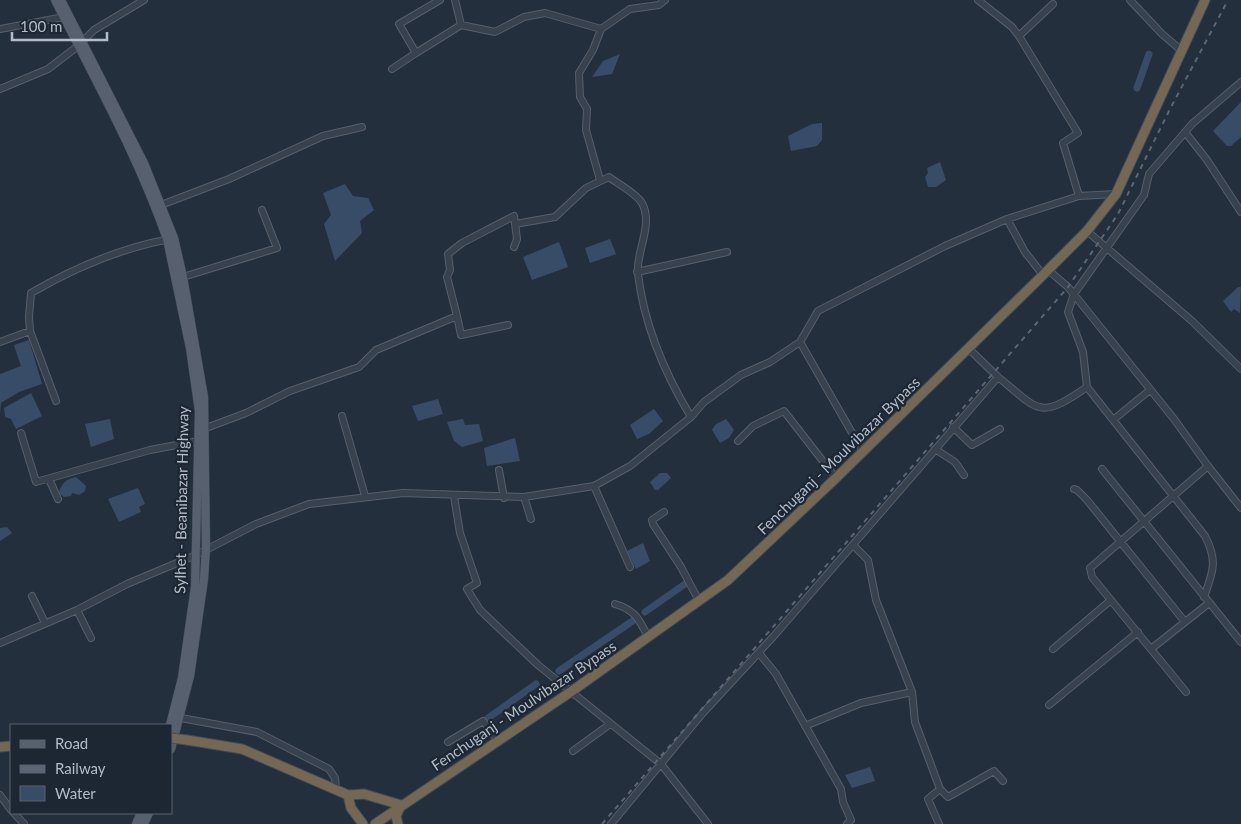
<svg xmlns="http://www.w3.org/2000/svg" width="1241" height="824" font-family="Lato,sans-serif">
  <style>
    .water { fill: #394c67 }
    .lines { fill: none; stroke-linecap: round; stroke-linejoin: round }
    .canal { stroke: #394c67; stroke-width: 7 }
    .minor-casing { stroke: #565f6c; stroke-width: 8 }
    .major-casing { stroke: #414a57; stroke-width: 9 }
    .highway-casing { stroke: #434c59; stroke-width: 11 }
    .minor { stroke: #38414e; stroke-width: 6 }
    .major { stroke: #56606e; stroke-width: 8 }
    .highway { stroke: #746855; stroke-width: 9 }
    .rail { stroke: #5a6575; stroke-width: 2; stroke-dasharray: 5 5; stroke-linecap: butt }
    .highway-bridge-casing { stroke: #434c59; stroke-width: 11; stroke-linecap: butt }
    .highway-bridge { stroke: #746855; stroke-width: 9 }
    .labels { text-anchor: middle; stroke-width: 4.5; stroke-linejoin: round; paint-order: stroke }
    .street-label { font-size: 15px; fill: #b4bcc9; stroke: #1d2633 }
  </style>
  <rect width="100%" height="100%" fill="#242f3e"/>
  <path class="water" d="M620,54l-8,20 -20,3 11,-16z
    M1241,102v35l-10,9h-4l-14,-15z
    M822,123v17l-5,6 -26,5 -3,-15 24,-12z
    M940,162l6,18 -10,7h-8l-3,-10 3,-4 -1,-5z
    M345,184l8,12 15,2 6,12 -14,11 2,12 -27,28 -11,-37 7,-9 -8,-22z
    M610,239l6,15 -26,9 -5,-15z
    M559,242l9,25 -36,13 -9,-23z
    M1238,287h3l-1,26 -6,-4 -3,3 -8,-11z
    M29,340l13,44 -23,8 -18,11 -1,11v-40l21,-8 -7,-21z
    M31,393l11,23 -26,13 -5,-10 -6,-2 -1,-9z
    M438,399l5,15 -25,7 -6,-15z
    M654,409l9,12 -14,13 -12,5 -7,-14z
    M110,419l4,20 -23,8 -6,-23z
    M463,419l2,6 14,-1 4,17 -21,6 -8,-6 -7,-19z
    M726,419l8,11 -5,8 -9,5 -8,-13 4,-6z
    M515,438l5,23 -33,5 -3,-18z
    M660,473h7l4,5 -13,12h-3l-5,-8z
    M76,477l10,9 -1,5 -6,4 -7,-2 -1,3 -7,1 -5,-4c2,-9 7,-14 17,-16z
    M138,488l7,16 -6,3 2,5 -22,10 -11,-23z
    M7,527l5,6 -12,8v-13z
    M643,543l7,18 -14,8 -9,-18z
    M870,767l5,14 -23,7 -7,-13z"/>
  <g class="lines">
    <path class="canal" d="M1137,88l12,-34
      M645,612l40,-28
      M559,671l75,-51
      M488,718l48,-34"/>
    <defs>
      <path id="minor" d="M455,0l6,25
        M978,0l34,27 7,9 59,97 -15,10 16,53
        M1130,0l32,34 20,17
        M0,29l64,-12
        M1019,36l34,-32
        M416,53l45,-28 34,7 29,-15 21,-4 56,16
        M392,69l24,-16 -17,-29 41,-24
        M0,89l48,-20 30,-23 16,-16 50,-30
        M1185,132l22,28 34,52
        M600,180l-14,-50 1,-21 -7,-12 -1,-24 14,-23 8,-21 29,-20 29,-4 6,-5
        M161,205l68,-26 94,-43 39,-9
        M1007,219l18,33 18,23
        M515,224l40,-7 31,-29 23,-11c9,7 27,16 33,26 12,22 -7,51 -4,71 6,50 27,100 53,143
        M1087,231l105,90 49,48
        M1048,270l20,17 106,132 34,47 -118,102 2,9 94,115
        M637,272l90,-20
        M183,277l94,-29 -15,-38
        M457,316l-10,-39 3,-7 -2,-16 14,-11 52,-27 3,23 -3,8
        M0,342l30,-11
        M800,342l63,110
        M998,377c41,33 40,44 89,10
        M56,401l-26,-70 -1,-14 2,-24c43,-25 90,-45 139,-54
        M342,416l23,80
        M1113,420l37,-30
        M953,427l19,18 28,-16
        M206,428l40,-15 44,-22 69,-24 17,-17 81,-34 4,19 47,-10
        M21,433l15,49 114,-32 48,-9
        M738,441l15,-15 31,-15 52,67
        M935,449l20,13 9,13
        M1208,466l33,42
        M1102,469l139,173
        M499,470l5,28
        M49,479l9,20
        M594,486l36,81
        M1074,489l3,1 10,10 98,122
        M454,496l6,37 17,50 -10,6 13,21 58,55 123,99 47,60
        M524,497l7,22
        M664,512l-12,8 1,4 28,43 18,34
        M853,545l15,15 8,40 36,92 3,30 25,67 -12,10 11,25
        M32,596l13,27
        M1204,597c9,-25 14,-36 1,-61l-118,-149 -4,-35 -15,-40 6,-18 70,-99 5,-21 43,-50 49,-42
        M615,604c20,6 24,15 33,33
        M77,610l14,28
        M0,643l77,-33 50,-26 69,-29 60,-31 53,-20 94,-11 121,4 70,-11 36,-20 61,-49 13,-15 37,-27 29,-13 30,-20 18,-31 127,-65 62,-27 72,-23 37,-2
        M1053,649l58,-49
        M1151,649l58,-46
        M759,653l17,21 65,115 2,13 8,18 -4,4
        M1049,705l89,-73
        M181,718l76,14 72,37 6,9 1,11
        M805,726l56,-23 51,-11
        M448,742l35,-21 16,21
        M573,751l37,-27
        M940,789l8,8 46,-26 9,10
        M0,795l11,15
        M14,813l10,11
        M611,824l91,-110 71,-77 225,-260 -29,-28"/>
      <path id="major" d="M55,0c40,79 83,156 112,239l23,109 9,63 -4,176 -13,91 -12,47
        M61,0l83,163 30,75 9,39 21,120 2,151 -2,31 -14,97 -19,73
        M136,824l5,-11
        M144,824l5,-11"/>
      <path id="highway" d="M187,740l55,9 106,46 16,-1 37,11 -5,11 2,8
        M0,747l11,-1
        M348,795l3,13 12,16
        M375,824l197,-133 156,-111 108,-102 207,-203 44,-44 29,-37 89,-194"/>
    </defs>
    <use href="#minor" class="minor-casing"/>
    <use href="#major" class="major-casing"/>
    <use href="#highway" class="highway-casing"/>
    <use href="#minor" class="minor"/>
    <use href="#major" class="major"/>
    <use href="#highway" class="highway"/>
    <path class="rail" d="M602,824l466,-537 50,-73 52,-105 58,-109"/>
    <defs>
      <path id="highway-bridge" d="M171,738l16,2"/>
    </defs>
    <use href="#highway-bridge" class="highway-bridge-casing"/>
    <use href="#highway-bridge" class="highway-bridge"/>
  </g>
  <g class="labels">
    <g class="street-label">
      <text transform="translate(839 456) rotate(-44)" y="5">Fenchuganj - Moulvibazar Bypass</text>
      <text transform="translate(182 500) rotate(-89)" y="5">Sylhet - Beanibazar Highway</text>
      <text transform="translate(524 706) rotate(-34)" y="5">Fenchuganj - Moulvibazar Bypass</text>
    </g>
  </g>
  <rect x="10" y="724" width="162" height="90" fill="#1d2633" stroke="#59626f"/>
  <rect x="20" y="740" width="25" height="8" fill="#56606e" stroke="#59626f"/>
  <text x="55" y="749" font-size="15" fill="#b4bcc9">Road</text>
  <rect x="20" y="765" width="25" height="8" fill="#5a6575" stroke="#59626f"/>
  <text x="55" y="774" font-size="15" fill="#b4bcc9">Railway</text>
  <rect x="20" y="786" width="25" height="15" fill="#394c67" stroke="#59626f"/>
  <text x="55" y="799" font-size="15" fill="#b4bcc9">Water</text>
  <path d="M12 32v8h95v-8" fill="none" stroke="#b4bcc9" stroke-width="2.5"/>
  <text x="20" y="32" font-size="15" fill="#b4bcc9" stroke="#1d2633" stroke-width="4" paint-order="stroke">100 m</text>
</svg>
